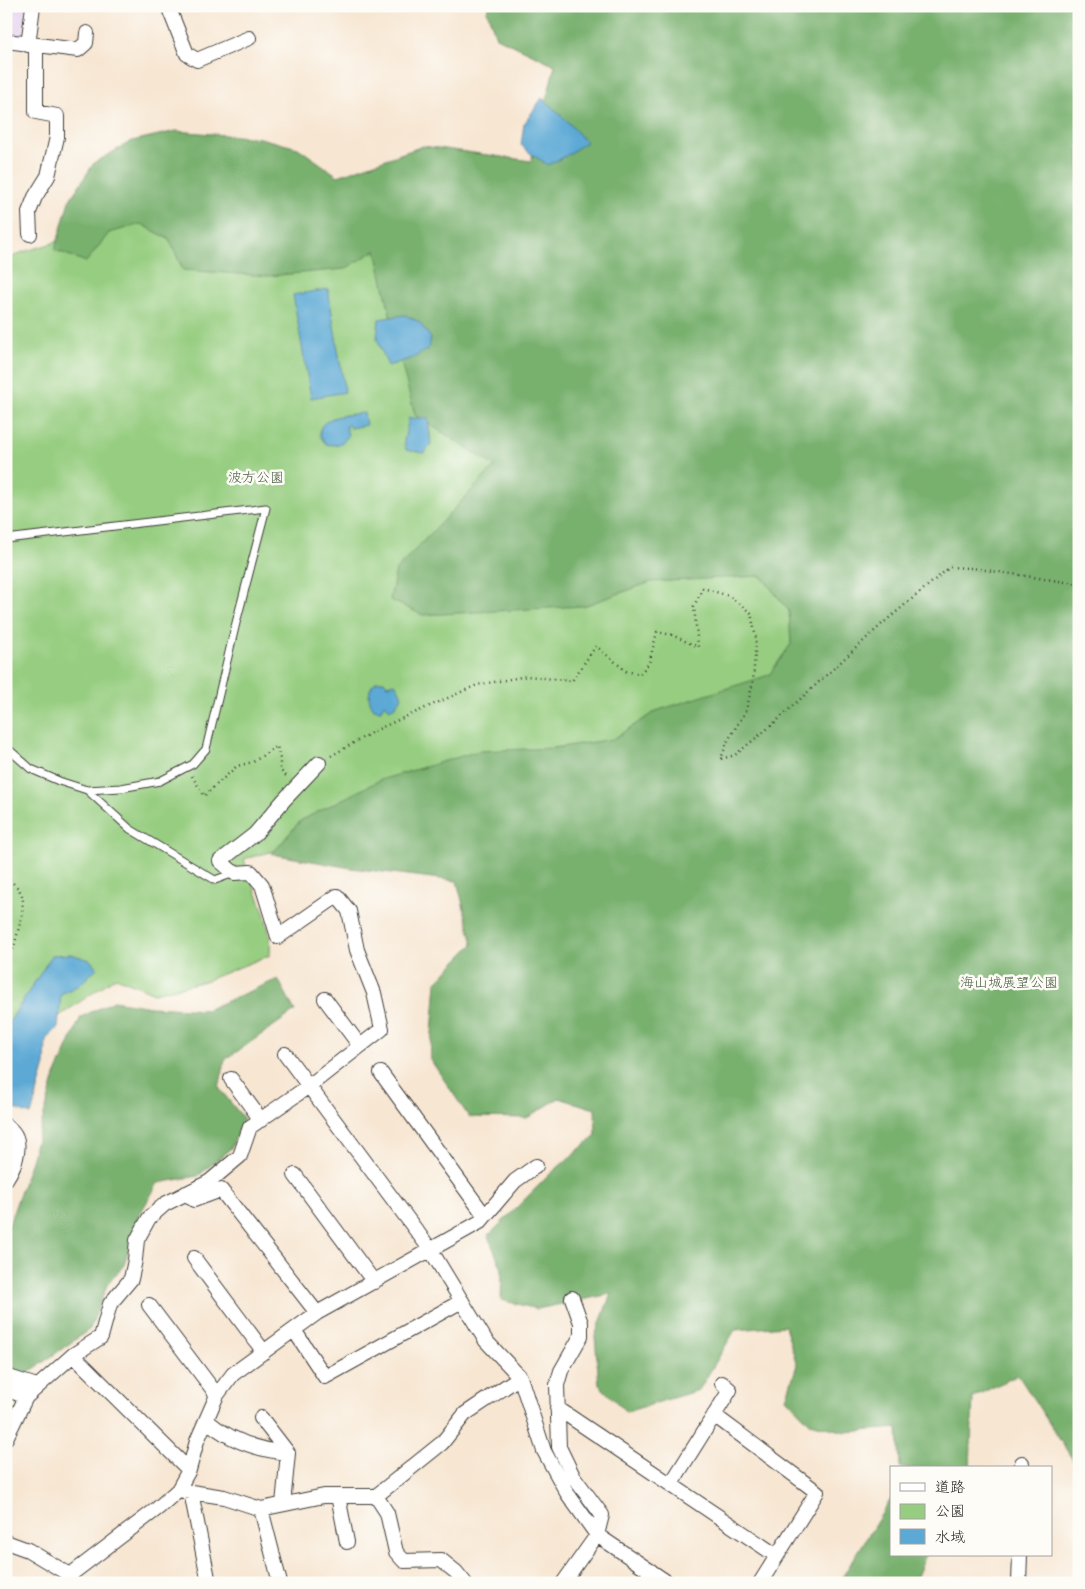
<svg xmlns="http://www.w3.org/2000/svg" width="1085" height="1589" font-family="Delius,'Klee One',sans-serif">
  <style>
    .built { fill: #e6d2f0 }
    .green { fill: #96cd80; stroke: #59744e }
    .forest { fill: #78b06e; stroke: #4a6645 }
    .water { fill: #5ca9d5; stroke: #3c6278 }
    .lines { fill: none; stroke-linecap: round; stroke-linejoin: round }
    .service-casing { stroke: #3d3a37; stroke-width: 9 }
    .minor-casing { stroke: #3d3a37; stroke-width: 16 }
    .path { stroke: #3d3a37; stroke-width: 2.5; stroke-dasharray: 1 4; stroke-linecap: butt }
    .service { stroke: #fff; stroke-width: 7 }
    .minor { stroke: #fff; stroke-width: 14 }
    .labels { text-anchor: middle; stroke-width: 5; stroke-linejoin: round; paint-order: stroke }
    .park-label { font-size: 14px; fill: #475a3f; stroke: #fdfcf7 }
  </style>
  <rect width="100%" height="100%" fill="#fdfcf7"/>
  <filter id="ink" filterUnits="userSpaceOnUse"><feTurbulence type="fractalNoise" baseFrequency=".02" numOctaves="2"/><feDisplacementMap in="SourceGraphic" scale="10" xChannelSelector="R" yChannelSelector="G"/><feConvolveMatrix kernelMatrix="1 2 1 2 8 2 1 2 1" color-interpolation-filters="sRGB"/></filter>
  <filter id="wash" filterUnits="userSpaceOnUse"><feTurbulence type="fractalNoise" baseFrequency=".0096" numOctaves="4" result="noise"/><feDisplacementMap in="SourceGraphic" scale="20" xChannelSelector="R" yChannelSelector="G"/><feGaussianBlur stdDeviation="1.12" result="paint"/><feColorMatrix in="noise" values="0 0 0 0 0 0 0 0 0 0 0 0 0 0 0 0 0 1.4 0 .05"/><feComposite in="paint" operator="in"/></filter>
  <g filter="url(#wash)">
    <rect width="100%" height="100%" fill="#f7e6d2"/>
    <path class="built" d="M6,6h20l-3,31 -17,-3z"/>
    <path class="green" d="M183,204l211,21 391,326 143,125 -684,183c9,31 29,62 26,96l-65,26 -51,12 -38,-16 -61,42 -49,71v-830l17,-8z"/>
    <path class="forest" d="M489,6h590v1502l-6,-48 -55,-85 -45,22 -3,71h-70l-2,-40 -52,4 -36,-9 -24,-25 11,-33 -12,-39 -50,4 -36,60 -73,22 -27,-27 -4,-49 16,-42 -74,15 -36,-9 1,-31 -14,-33 61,-61 47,-40 -1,-26 -36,-11 -32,20 -58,-1 -39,-58 6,-77 37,-38 -16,-63 -106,-13 -79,-14 28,-33 80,-41 99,-29 75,-3 59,-9 43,-28 113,-36 22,-31 -2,-33 -28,-35 -110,6 -67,24 -161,9 -33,-15 6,-30 99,-104 -80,-51 -17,-64 -22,-101 -31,19 -77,7 -85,-6 -14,-31 -28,-15 -32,9 -23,29 -31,-12 14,-49 25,-38 38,-22 44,-10 84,7 38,10 40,28 85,-30 108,15 24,-96 -59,-28 -9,-26z
      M278,979l17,32 -70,49 -6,28 25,31 -13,29 -33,28 -40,7 -20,34 -14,48 -17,20 -17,44 -69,49 -15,-11v-134l25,-72 24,-85 26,-59 33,-16 37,6 55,3z
      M891,1499v56h35l-12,28h-59l-12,-7z"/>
    <path class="water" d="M542,98l24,22 20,22 -20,14 -18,9 -18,-12 -9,-8 3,-21z
      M328,289l17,103 -34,6 -18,-103z
      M405,315l14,7 12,16 -2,10 -16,10 -25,8 -11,-27 2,-20z
      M364,413l2,12 -16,3 -2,-4 -2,2 2,10c-6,9 -13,10 -22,8l-6,-8v-7c7,-15 30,-14 44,-16z
      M409,418h19l3,26 -7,9 -18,-3 -2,-9z
      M377,681h7l3,4 8,-2 5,8 2,6 -7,9 -5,3 -6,-5 -3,6 -7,-1c-7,-9 -7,-21 3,-28z
      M71,954l19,6 7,8 -18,17 -18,9 -3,34 -12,11 -1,26 -14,50 -25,-9v-79l46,-72z"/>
  </g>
  <g filter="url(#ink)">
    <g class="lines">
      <defs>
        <path id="service" d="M6,539l260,-31 -30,115 -30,126 -13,15 -33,17 -39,7 -34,2 -28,-9 -28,-12 -25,-22
          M87,790l43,39 85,51 19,-7"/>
        <path id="minor" d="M168,6l19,48 10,6 52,-22
          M6,41l72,9 8,-7 1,-10
          M28,45l5,-39
          M30,234l-1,-22 6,-15 13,-21 9,-39v-21l-21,-4v-66
          M325,999l35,47
          M285,1054l145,195 56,92 34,36 24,74 23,42 30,42 71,48
          M381,1073l104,143
          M231,1079l30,41
          M6,1126c20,12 10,38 0,53
          M295,1175l79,107
          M186,1193l8,7 27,-10 96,123
          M194,1258l70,94
          M149,1305l68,90
          M294,1330l31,47 137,-76
          M73,1355l116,115
          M6,1376l31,10
          M6,1389l20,8
          M557,1408l220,148
          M714,1415l103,77 -57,91
          M261,1418l27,35 -5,51
          M206,1420c24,21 51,30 82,33
          M6,1438l20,-41 47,-42 28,-18 9,-33 21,-25 4,-19 2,-20 12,-22 16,-14 44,-22 31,-26 10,-29 59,-41 73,-57 -8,-36 -17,-43 -8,-39 -12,-15 -59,41 -16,-52 -11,-13 -17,1 -14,-12 35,-27 29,-34 35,-37
          M1022,1468v-5
          M671,1484l59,-94 -8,-7
          M178,1490l46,7 37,12 63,-13h52l66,-53 23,-29 55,-37
          M191,1492l18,91
          M338,1496l9,46
          M376,1496l11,17 9,39 8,9 37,-1 15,12 9,11
          M261,1509l19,74
          M6,1542l22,8 42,25 2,7
          M70,1575l88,-67 20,-18 11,-20 8,-29 20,-46 16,-21 84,-61 163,-91 35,-41 21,-15
          M563,1583l34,-48 5,-20 -29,-39 -14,-29 -2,-62 4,-14 20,-35v-13l-9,-25
          M643,1583l8,-12
          M1019,1583l1,-28"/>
      </defs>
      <use href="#service" class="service-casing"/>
      <use href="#minor" class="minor-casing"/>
      <path class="path" d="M331,756l45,-26 101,-45 50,-9 45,5 24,-35 30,25 14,3 9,-11 8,-31 15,3 26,12 -4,-41 9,-18 26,8 22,17 5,25 -3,44 -7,29 -19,31 -6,17 14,-4 37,-30 110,-101 68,-57 22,1 107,16
        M192,776l12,20 33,-30 16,-4 24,-16 3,13v11l7,7
        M6,876l13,13 4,9 -1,17 -8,32 -8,10"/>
      <use href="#service" class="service"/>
      <use href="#minor" class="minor"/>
    </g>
  </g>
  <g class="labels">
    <g class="park-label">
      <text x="256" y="482">波方公園</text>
      <text x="1009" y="987">海山城展望公園</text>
    </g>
  </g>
  <rect width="1085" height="1589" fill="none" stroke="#fdfcf7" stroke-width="25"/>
  <rect x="890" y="1466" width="162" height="90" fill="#fdfcf7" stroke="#a3a29f"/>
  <rect x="900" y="1483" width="25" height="8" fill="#ffffff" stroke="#a3a29f"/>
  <text x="935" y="1492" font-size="15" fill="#1c1c1c">道路</text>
  <rect x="900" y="1504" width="25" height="15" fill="#96cd80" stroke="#a3a29f"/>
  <text x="935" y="1516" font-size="15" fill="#1c1c1c">公園</text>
  <rect x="900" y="1529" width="25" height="15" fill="#5ca9d5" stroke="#a3a29f"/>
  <text x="935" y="1542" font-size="15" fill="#1c1c1c">水域</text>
</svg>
